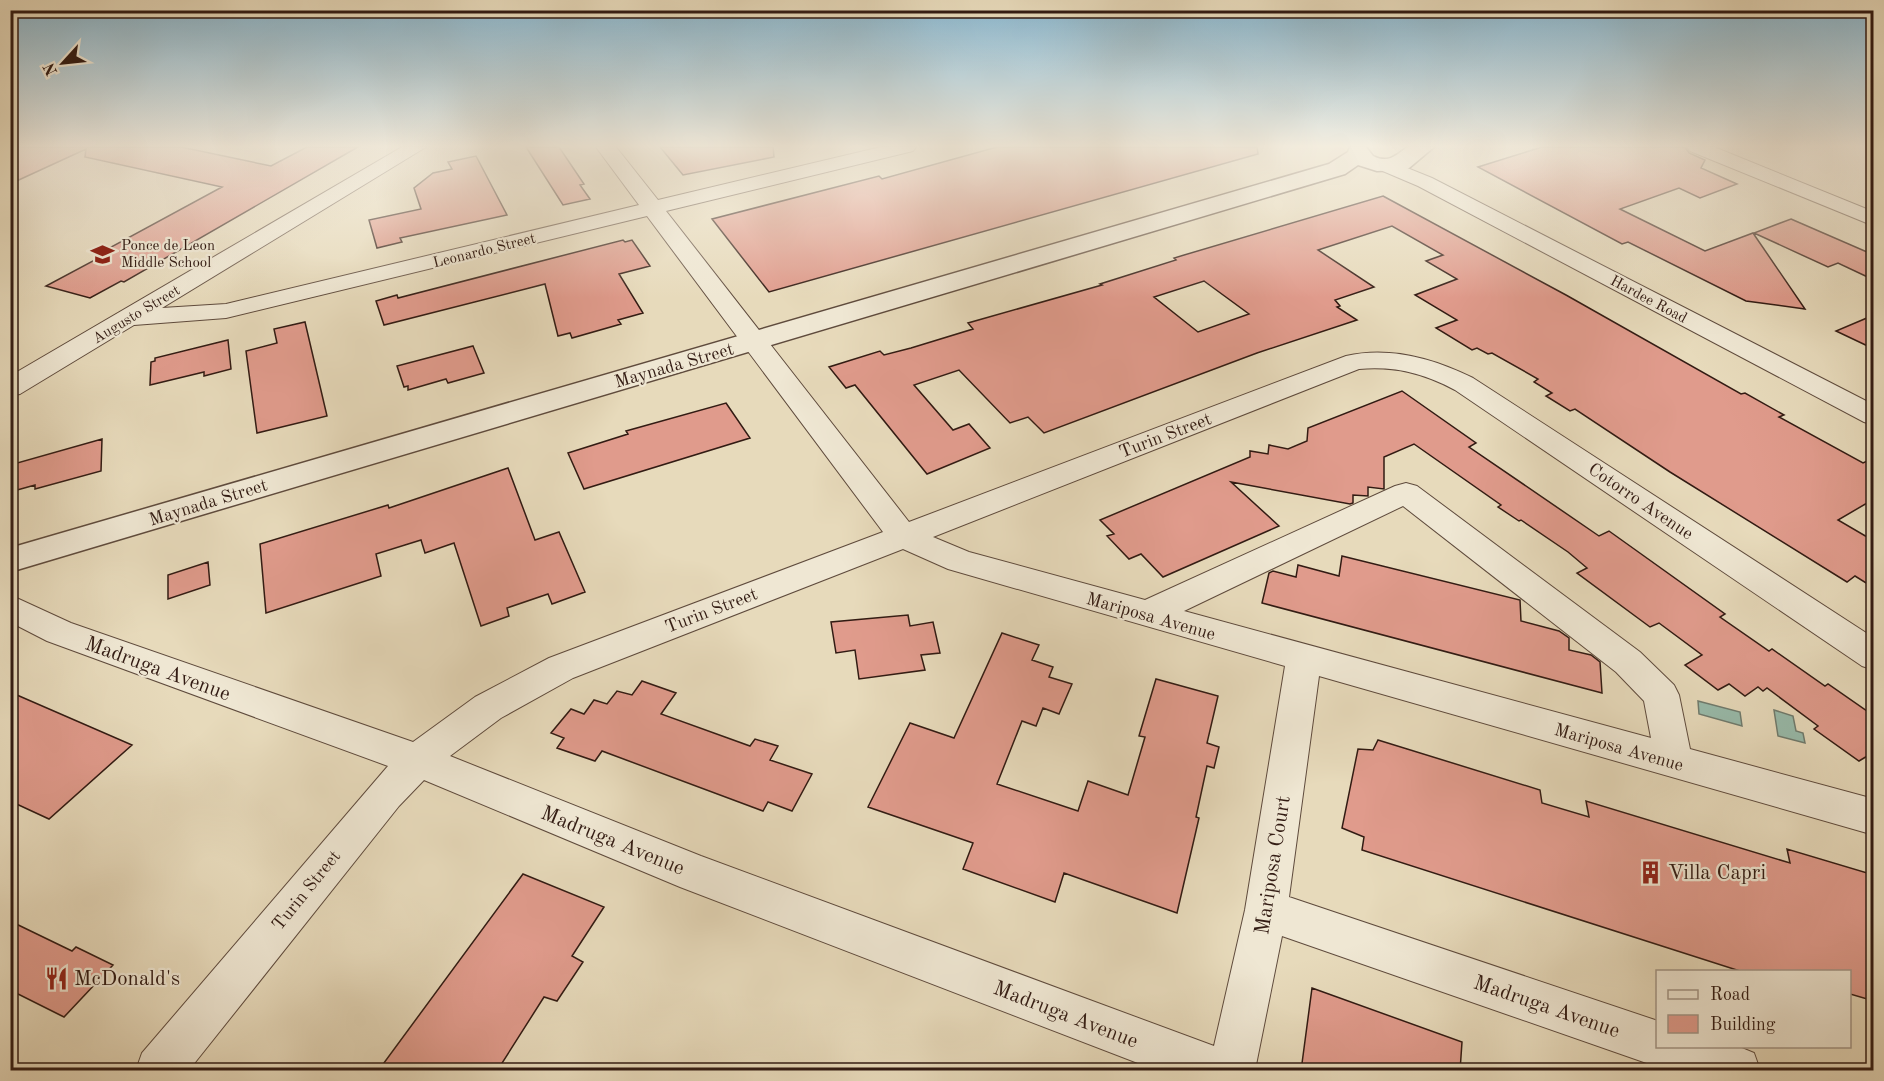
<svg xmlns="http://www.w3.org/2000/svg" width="1884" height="1081" font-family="'Old Standard TT',serif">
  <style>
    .water { fill: #98bbab; stroke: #6f7b6e; stroke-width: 1.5 }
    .building { fill: #e09b8c; stroke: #321b13; stroke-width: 1.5; fill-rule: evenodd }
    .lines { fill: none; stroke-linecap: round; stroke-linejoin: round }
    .minor-casing { stroke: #5f4b3d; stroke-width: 2 }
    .tertiary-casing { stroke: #5f4b3d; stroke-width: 3 }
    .minor { fill: #efe7d3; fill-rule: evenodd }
    .tertiary { fill: #efe7d3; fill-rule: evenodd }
    .labels { text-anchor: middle; stroke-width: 4.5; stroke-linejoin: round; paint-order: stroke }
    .far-poi-label { font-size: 15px; fill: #321b13; stroke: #efe7d3; text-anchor: start }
    .far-street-label { font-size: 15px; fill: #321b13; stroke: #efe7d3 }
    .street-label { font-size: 18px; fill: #321b13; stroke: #efe7d3 }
    .near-street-label { font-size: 21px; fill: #321b13; stroke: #efe7d3 }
    .near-poi-label { font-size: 21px; fill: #321b13; stroke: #efe7d3; text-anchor: start }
  </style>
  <rect width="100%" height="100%" fill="#e7dabb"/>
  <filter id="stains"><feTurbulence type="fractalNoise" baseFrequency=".00333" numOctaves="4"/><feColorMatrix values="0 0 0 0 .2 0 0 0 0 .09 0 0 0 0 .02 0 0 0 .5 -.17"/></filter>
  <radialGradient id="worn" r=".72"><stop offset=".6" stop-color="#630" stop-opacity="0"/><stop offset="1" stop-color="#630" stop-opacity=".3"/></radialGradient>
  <path class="water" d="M1698,701l42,11 2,14 -43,-12z
    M1774,710l19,6 3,15 7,2 2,10 -27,-7z"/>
  <path class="building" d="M10,147h171l90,19 36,-19h51l-234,135 -3,-1 -31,17 -44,-12 60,-32 -6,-1 122,-66 -137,-30 1,-8 -76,35z
    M526,147h33l25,37 -4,1 10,14 -27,6z
    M660,147h113l1,10 -91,18z
    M997,147h260l1,7 -489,138 -57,-73 167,-43 3,3z
    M1542,147h143l4,6 16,7 -4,8 36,16 -37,14 -21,-10 -59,21 85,42 48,-18 52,76 -59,-8 -118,-59 -6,2 -144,-77z
    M476,156l31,59 -107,23 2,4 -25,6 -8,-28 52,-11 -7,-21 19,-15 19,-4 -4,-7z
    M1383,196l183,99 175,99 4,-1 39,22 -5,2 84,46 11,-5v41l-36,21 36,21v47l-19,-12 -8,6 -177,-110 -95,-63 -5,2 -24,-15 6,-3 -18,-11 4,-3 -46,-26 -4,1 -11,-6 -5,2 -36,-22 21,-8 -42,-25 42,-16 -31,-18 17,-6 -51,-29 -74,24 56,37 -39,13 5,6 -3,1 20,13 -100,33 -213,80 -16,-16 -18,6 -51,-53 -45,15 39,45 16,-6 21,24 -63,26 -72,-89 -9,3 -17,-21 51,-16 4,4 27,-7 62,-19 -5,-6 134,-38 -2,-1 76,-24 -2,-2zM1204,281l45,33 -51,18 -44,-35z
    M1791,219l83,36v25l-36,-17 -10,4 -74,-34z
    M623,240l2,2 7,-2 18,26 -31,8 24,39 -25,7 3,4 -49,14 -2,-5 -12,3 -13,-52 -161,41 -8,-24 21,-6 1,3z
    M1874,315v34l-38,-18z
    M305,322l22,94 -70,17 -11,-82 31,-8 -3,-14z
    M228,340l3,29 -27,7v-4l-54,13 1,-23 4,-1v-3z
    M473,346l11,27 -36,10 -2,-4 -38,11v-4l-4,1 -7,-21z
    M1402,391l74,52 -7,4 130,89 10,-5 116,83 -5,3 49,34 3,-2 53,37 3,-2 46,32v36l-15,9 -45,-32 4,-3 -51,-38 -4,3 -5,-4 -13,9 -16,-12 -11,6 -33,-25 17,-10 -43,-32 -9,4 -73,-54 10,-5 -19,-16 -47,-32 -2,1 -21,-14 3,-2 -87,-61 -30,13v32l-16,-2v9l-15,-1v8l-3,1 -119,-22 48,44 -116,51 -22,-23 -12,5 -22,-23 7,-2 -14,-14 150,-63v-6l18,3 1,-9 19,4 19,-8 1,-13z
    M726,403l24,35 -166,51 -16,-36 60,-19 -2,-3z
    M102,439l-1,32 -66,18v-4l-25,7v-27z
    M508,468l27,72 24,-8 26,60 -33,12 -4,-10 -41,14 2,8 -28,10 -27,-83 -29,10 -4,-13 -45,14 5,22 -115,37 -6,-69 128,-39 1,3z
    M1342,556l178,44 1,21 38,10 10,7v12l22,5 9,7 2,31 -340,-90 7,-30 4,-2 23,6 2,-12 41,11z
    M208,562l2,23 -42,14v-24z
    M908,615l2,11 23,-4 7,31 -19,2 4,15 -66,9 -4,-29 -19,3 -5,-31z
    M1002,633l37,12 -7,15 21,7 -4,10 23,7 -13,30 -16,-6 -7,18 -14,-5 -25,63 81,27 10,-30 40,14 17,-58 -6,-1 17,-57 62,17 -11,47 12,4 -5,21 -7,-2 -11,51 3,1 -22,95 -113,-40 -9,29 -92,-33 10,-26 -105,-36 42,-84 44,15z
    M642,681l34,12 -15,21 89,32 5,-7 23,7 -8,14 42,14 -20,37 -24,-9 -5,9 -161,-60 -7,10 -38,-13 7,-10 -13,-5 20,-24 13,5 10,-14 13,4 10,-13 15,4z
    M10,692l122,53 -83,74 -39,-18z
    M1378,740l162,50 2,13 47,14 -3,-16 204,62 -3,-14 87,26v126l-24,-7v-22h-107l-381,-122 2,-13 -22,-9 16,-79 15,1z
    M523,874l81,33 -32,49 11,6 -26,39 -13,-4 -47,74h-119z
    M10,921l62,30 4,-4 37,18 -49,52 -54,-27z
    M1312,988l150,54 -2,29h-159z"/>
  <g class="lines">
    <defs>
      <path id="minor" d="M402,147h24l-264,161 64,-4 413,-99 -43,-58h20l42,53 223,-53h35l-3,4 -247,60 243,311 437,-166c43,-10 89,3 127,22l401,260v32l-12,-4 -407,-276c-32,-17 -60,-24 -96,-21l-426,168 36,15 176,48 250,-114 11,-3 11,3 223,166 34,33 5,10 11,54 184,50v36l-555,-159 -30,221 369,124v25h79l17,7 6,17h-91l-11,-3 -376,-131 -27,134h-99l-476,-183 -256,-107 -25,26 -210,264h-53l6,-17 246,-287 -341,-125 -37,-19v-27l61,28 342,119 62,-45 74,-39 334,-126 -236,-316 -421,102 -92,7 -114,69 -10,2v-20zM1403,506l213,166 28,29 7,37 -467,-127zM903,549l45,20 337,97 -40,244 -31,136 -513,-190 -251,-100 51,-38 72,-40z
        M1687,147h27l160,65v14l-184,-75z
        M1385,159l47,19 442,227v20l-10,-3 -446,-236 -40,-17 -3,-4 3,-4z"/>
      <path id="tertiary" d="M1350,147h16l7,9c17,8 22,-1 35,-9h26l-25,21 -7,2 -25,1 -19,-6 -13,9 -1335,398v-24l1319,-384 19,-12z"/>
    </defs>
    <use href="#minor" class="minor-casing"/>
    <use href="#tertiary" class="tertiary-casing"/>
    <use href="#minor" class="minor"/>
    <use href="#tertiary" class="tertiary"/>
  </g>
  <linearGradient id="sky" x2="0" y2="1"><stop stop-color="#88b7d0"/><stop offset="0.49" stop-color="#f4eee0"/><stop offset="1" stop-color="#f4eee0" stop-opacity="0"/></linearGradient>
  <rect width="1884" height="298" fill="url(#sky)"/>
  <defs>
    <symbol id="school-bare" viewBox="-9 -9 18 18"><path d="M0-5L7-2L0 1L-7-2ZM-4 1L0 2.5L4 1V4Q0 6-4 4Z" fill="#8f2418" stroke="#efe7d3" stroke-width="2.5" paint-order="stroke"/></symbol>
    <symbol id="building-bare" viewBox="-9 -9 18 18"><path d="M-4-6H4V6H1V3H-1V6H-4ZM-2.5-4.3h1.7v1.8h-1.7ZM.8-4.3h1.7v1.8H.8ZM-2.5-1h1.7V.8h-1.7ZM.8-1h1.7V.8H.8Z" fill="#8f2418" stroke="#efe7d3" stroke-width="2.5" paint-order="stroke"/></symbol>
    <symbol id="restaurant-bare" viewBox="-9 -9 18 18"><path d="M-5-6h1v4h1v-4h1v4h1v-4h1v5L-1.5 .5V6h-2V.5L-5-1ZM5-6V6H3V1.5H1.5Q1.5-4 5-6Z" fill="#8f2418" stroke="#efe7d3" stroke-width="2.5" paint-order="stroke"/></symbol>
  </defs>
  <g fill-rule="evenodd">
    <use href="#school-bare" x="86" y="238" width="33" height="33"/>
    <use href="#building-bare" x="1634" y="856" width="33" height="33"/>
    <use href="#restaurant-bare" x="40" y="962" width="33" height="33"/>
  </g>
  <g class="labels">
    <g class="far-poi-label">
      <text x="121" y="250">Ponce de Leon<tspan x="121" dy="17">Middle School</tspan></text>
    </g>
    <g class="far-street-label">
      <text transform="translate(484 250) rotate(-14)" y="5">Leonardo Street</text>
      <text transform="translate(1649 299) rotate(28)" y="5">Hardee Road</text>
      <text transform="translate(136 314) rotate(-31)" y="5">Augusto Street</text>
    </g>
    <g class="street-label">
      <text transform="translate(674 365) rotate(-16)" y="6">Maynada Street</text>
      <text transform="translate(1165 435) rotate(-21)" y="6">Turin Street</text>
      <text transform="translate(1641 501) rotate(34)" y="6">Cotorro Avenue</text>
      <text transform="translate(208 502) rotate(-17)" y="6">Maynada Street</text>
      <text transform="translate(711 610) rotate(-21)" y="6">Turin Street</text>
      <text transform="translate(1151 616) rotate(16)" y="6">Mariposa Avenue</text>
      <text transform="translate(1619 747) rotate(16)" y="6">Mariposa Avenue</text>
      <text transform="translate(306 890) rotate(-51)" y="6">Turin Street</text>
    </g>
    <g class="near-street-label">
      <text transform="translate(158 668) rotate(20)" y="7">Madruga Avenue</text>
      <text transform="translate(613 840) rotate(22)" y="7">Madruga Avenue</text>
      <text transform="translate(1272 865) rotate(-81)" y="7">Mariposa Court</text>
      <text transform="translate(1547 1006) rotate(19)" y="7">Madruga Avenue</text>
      <text transform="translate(1066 1014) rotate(21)" y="7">Madruga Avenue</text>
    </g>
    <g class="near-poi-label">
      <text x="1668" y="879">Villa Capri</text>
      <text x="74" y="985">McDonald's</text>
    </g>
  </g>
  <rect width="1884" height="1081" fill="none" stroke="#e7dabb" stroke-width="36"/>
  <rect x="12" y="12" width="1860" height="1057" fill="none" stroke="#321b13" stroke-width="3"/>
  <rect x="18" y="18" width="1848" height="1045" fill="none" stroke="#321b13" stroke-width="1.5"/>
  <rect x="1656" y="970" width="195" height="78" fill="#efe7d3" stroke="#a39586" stroke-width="1.5"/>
  <rect x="1668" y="990" width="30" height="9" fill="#efe7d3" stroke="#a39586" stroke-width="1.5"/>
  <text x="1710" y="1000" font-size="18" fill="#321b13">Road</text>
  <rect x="1668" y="1015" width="30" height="18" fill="#e09b8c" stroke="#a39586" stroke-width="1.5"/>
  <text x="1710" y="1030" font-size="18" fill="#321b13">Building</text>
  <g transform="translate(63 63) rotate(243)" stroke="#efe7d3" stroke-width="4.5" paint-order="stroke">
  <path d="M0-4.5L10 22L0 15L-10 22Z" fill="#321b13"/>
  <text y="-9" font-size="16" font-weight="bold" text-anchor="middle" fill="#321b13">N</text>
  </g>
  <rect width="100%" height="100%" filter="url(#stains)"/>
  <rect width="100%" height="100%" fill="url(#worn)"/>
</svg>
